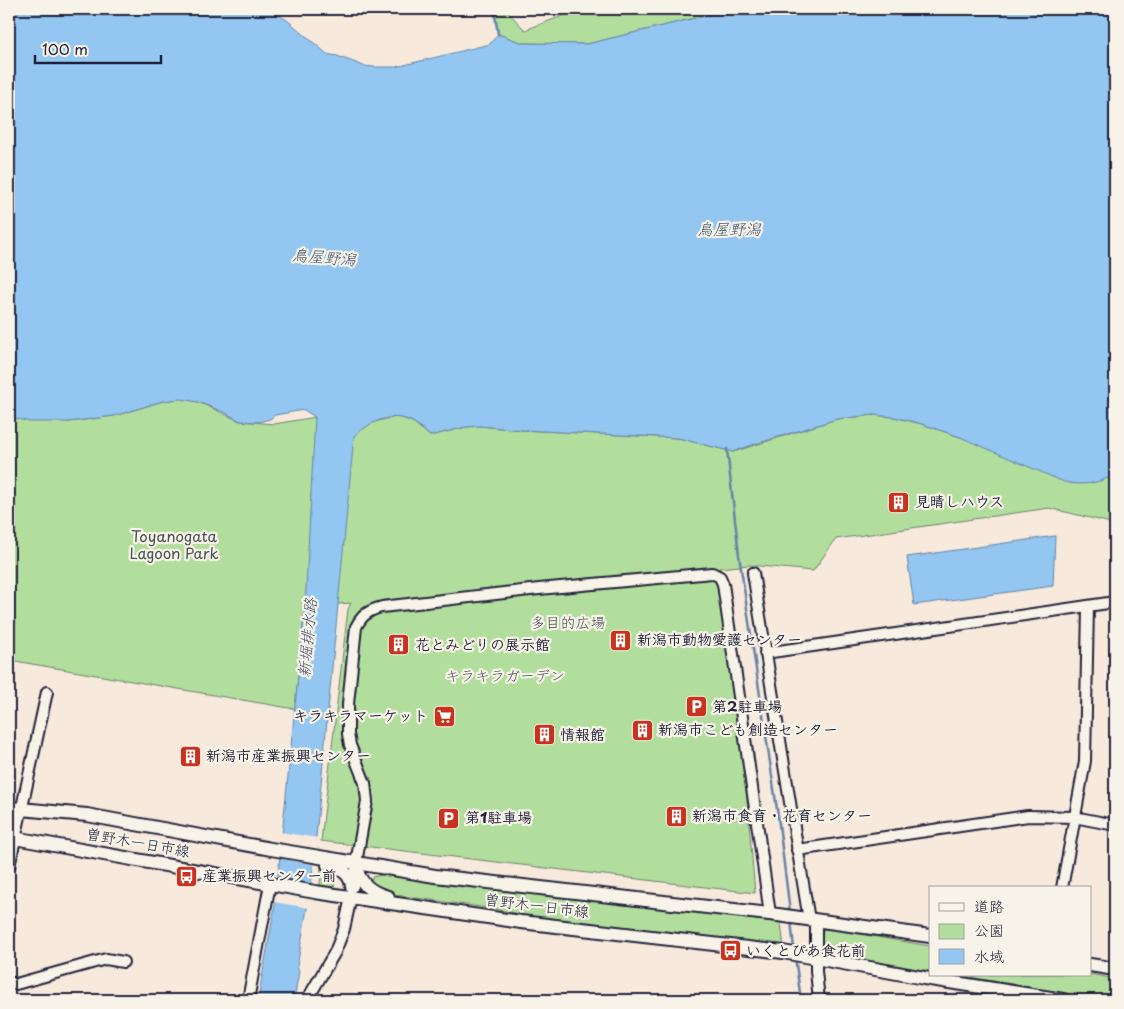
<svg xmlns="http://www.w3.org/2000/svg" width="1124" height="1009" font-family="'Playpen Sans','Klee One',sans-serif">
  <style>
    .green { fill: #b2de9d; stroke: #6a806c }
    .water { fill: #93c6f0; stroke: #6684a8 }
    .pier { fill: #f7e9dc }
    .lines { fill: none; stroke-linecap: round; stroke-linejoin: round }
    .stream { stroke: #6684a8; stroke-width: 2.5 }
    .minor-casing { stroke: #22223b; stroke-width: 14 }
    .major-casing { stroke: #22223b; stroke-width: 16 }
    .minor { stroke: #f7f3e8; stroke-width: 10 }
    .major { stroke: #f7f3e8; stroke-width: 12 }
    .labels { text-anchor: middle; stroke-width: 4.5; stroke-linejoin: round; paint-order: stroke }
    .poi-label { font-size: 15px; font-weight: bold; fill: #22223b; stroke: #f7f3e8; text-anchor: start }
    .park-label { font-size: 15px; fill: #465154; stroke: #f7f3e8 }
    .street-label { font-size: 15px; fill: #22223b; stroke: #f7f3e8 }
    .water-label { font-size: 16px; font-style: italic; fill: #445371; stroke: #f7f3e8 }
  </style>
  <rect width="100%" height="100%" fill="#f7e9dc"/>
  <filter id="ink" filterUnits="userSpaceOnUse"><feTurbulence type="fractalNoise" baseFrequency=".02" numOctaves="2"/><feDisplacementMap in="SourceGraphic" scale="10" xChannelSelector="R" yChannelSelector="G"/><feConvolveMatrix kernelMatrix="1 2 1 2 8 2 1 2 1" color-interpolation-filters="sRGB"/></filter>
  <g filter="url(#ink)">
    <path class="green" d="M495,9h10l20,21 56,-21h152l-146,35 -64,-1 -25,-9z
      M181,398l17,4 42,19 34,3 42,-7 51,7 26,-7 9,1 12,5 16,13 36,-9 14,-1 42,4 156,8 55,14 104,-33 37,-4 20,2 28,7 38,13 149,41 6,-4v50l-66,-16 -213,31 -23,32 -64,-6 -30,3 7,7 3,13 26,305 -434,-52 27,-232 3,-6 -46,4 -10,102 -286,-49v-243l60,5 45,-6 49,-15z
      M321,867l15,4 -2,16h-14z
      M386,874l395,49 3,25 -240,-28 -49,-11 -100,-14 -24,-9 1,-9z
      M830,929l100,17v25l-109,-19 -1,-18 3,-4z
      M1090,974l25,5v21h-9l-148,-25z"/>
    <path class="water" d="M9,9h260l18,11 40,34 10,2 27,10 10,1h22l94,-23 8,-10 25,9 64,1 146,-35h382v465c-16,10 -33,12 -51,8l-104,-45 -38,-13 -28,-7 -20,-2 -37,4 -85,26 -19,7 -55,-14 -156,-8 -42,-4 -14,1 -36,9c-5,-4 -10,-10 -16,-13 -21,-13 -44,-1 -60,13l-42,443 -15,88 2,4 -5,29h-36l17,-95 30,-298 10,-190 -11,-7 -29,5 -5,4 -12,3 -18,-1 -16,-9 -26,-10 -17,-3 -18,2 -49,15 -45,6h-39l-21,-5z
      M1055,536l-2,50 -139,19 -7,-48z"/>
    <path class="pier" d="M280,832l38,6 -2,27 -39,-7z
      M275,880l38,6 -3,22 -37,-6z"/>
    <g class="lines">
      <path class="stream" d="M494,9l4,25
        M727,449l12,106 39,261 12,96
        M791,920l3,29
        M795,957l6,43"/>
      <defs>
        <path id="minor" d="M753,573l56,347
          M765,653l350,-51
          M797,850l231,-34 46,1 41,8
          M356,863l11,-62 -2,-18 -15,-38 -2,-11v-30l8,-77c6,-12 13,-17 26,-20l157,-18 173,-16 8,4 3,7 47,330
          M9,867l38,-175
          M1062,888l23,-127 3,-154
          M816,920v51l3,29
          M9,982l7,2 90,-25 17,3
          M248,1000l22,-116
          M307,1000l28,-48 9,-23 7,-32"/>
        <path id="major" d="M9,808l78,7 184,34 164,27 343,39 152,21
          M9,837l306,55 206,30 262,30 141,26 139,22
          M356,863c1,19 15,30 32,34
          M328,865c13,3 22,8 24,21
          M1090,965l25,4"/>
      </defs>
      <use href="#minor" class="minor-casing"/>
      <use href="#major" class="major-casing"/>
      <use href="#minor" class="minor"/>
      <use href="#major" class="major"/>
    </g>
  </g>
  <defs>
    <symbol id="building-square" viewBox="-11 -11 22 22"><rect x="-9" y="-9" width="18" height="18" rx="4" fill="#c8321e" stroke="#f7f3e8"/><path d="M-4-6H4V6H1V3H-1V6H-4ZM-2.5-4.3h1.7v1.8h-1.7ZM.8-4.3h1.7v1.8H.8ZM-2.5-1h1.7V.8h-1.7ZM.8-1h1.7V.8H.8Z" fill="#fff"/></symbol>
    <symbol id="parking-square" viewBox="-11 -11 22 22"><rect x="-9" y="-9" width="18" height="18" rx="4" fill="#c8321e" stroke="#f7f3e8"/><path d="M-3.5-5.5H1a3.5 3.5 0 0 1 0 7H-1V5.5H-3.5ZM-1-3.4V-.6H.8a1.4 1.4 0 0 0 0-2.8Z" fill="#fff"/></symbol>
    <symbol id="supermarket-square" viewBox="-11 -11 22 22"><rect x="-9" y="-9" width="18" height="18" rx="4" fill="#c8321e" stroke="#f7f3e8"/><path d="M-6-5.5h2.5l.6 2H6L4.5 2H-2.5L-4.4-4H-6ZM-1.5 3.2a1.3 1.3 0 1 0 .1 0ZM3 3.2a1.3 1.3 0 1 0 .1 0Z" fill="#fff"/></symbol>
    <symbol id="bus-square" viewBox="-11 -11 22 22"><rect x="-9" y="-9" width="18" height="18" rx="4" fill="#c8321e" stroke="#f7f3e8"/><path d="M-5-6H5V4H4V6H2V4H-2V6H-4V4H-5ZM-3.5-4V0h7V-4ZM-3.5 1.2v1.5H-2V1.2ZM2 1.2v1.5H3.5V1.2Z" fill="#fff"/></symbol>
  </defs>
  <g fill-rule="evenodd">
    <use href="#building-square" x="886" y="490" width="25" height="25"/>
    <use href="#building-square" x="608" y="628" width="25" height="25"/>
    <use href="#building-square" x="386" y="632" width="25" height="25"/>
    <use href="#parking-square" x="684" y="694" width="25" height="25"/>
    <use href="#supermarket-square" x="432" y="704" width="25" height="25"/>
    <use href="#building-square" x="630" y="718" width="25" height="25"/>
    <use href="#building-square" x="532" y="722" width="25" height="25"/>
    <use href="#building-square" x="178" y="744" width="25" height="25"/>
    <use href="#building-square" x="664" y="804" width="25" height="25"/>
    <use href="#parking-square" x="436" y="806" width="25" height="25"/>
    <use href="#bus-square" x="174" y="864" width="25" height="25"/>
    <use href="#bus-square" x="718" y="938" width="25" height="25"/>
  </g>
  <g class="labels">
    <g class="poi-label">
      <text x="915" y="507">見晴しハウス</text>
      <text x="637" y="645">新潟市動物愛護センター</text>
      <text x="415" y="650">花とみどりの展示館</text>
      <text x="712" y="712">第2駐車場</text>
      <text x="428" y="721" text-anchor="end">キラキラマーケット</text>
      <text x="658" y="735">新潟市こども創造センター</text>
      <text x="560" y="740">情報館</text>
      <text x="206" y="761">新潟市産業振興センター</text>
      <text x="692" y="821">新潟市食育・花育センター</text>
      <text x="465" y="823">第1駐車場</text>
      <text x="202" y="881">産業振興センター前</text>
      <text x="746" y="956">いくとぴあ食花前</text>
    </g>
    <g class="park-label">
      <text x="174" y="542">Toyanogata<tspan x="174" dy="17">Lagoon Park</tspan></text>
      <text x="568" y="628">多目的広場</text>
      <text x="505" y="681">キラキラガーデン</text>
    </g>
    <g class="street-label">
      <text transform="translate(138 843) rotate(10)" y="5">曽野木一日市線</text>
      <text transform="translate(537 906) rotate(7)" y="5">曽野木一日市線</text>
    </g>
    <g class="water-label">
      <text x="729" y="235">鳥屋野潟</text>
      <text transform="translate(324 257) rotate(5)" y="6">鳥屋野潟</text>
      <text transform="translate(307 638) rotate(-85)" y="6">新堀排水路</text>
    </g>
  </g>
  <rect width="1124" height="1009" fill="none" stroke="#f7f3e8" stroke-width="30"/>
  <rect x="15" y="15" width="1094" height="979" fill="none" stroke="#22223b" stroke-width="2" filter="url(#ink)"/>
  <rect x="929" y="886" width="162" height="90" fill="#f7f3e8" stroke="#a29fa3"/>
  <rect x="939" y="903" width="25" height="8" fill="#f7f3e8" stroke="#a29fa3"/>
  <text x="974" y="912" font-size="15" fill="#22223b">道路</text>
  <rect x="939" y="924" width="25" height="15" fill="#b2de9d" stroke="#a29fa3"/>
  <text x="974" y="936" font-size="15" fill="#22223b">公園</text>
  <rect x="939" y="949" width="25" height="15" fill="#93c6f0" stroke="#a29fa3"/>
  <text x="974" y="962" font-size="15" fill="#22223b">水域</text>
  <path d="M35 55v8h126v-8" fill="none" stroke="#22223b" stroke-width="2.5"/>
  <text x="42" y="55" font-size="15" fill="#22223b" stroke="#f7f3e8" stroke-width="4" paint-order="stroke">100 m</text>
</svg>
